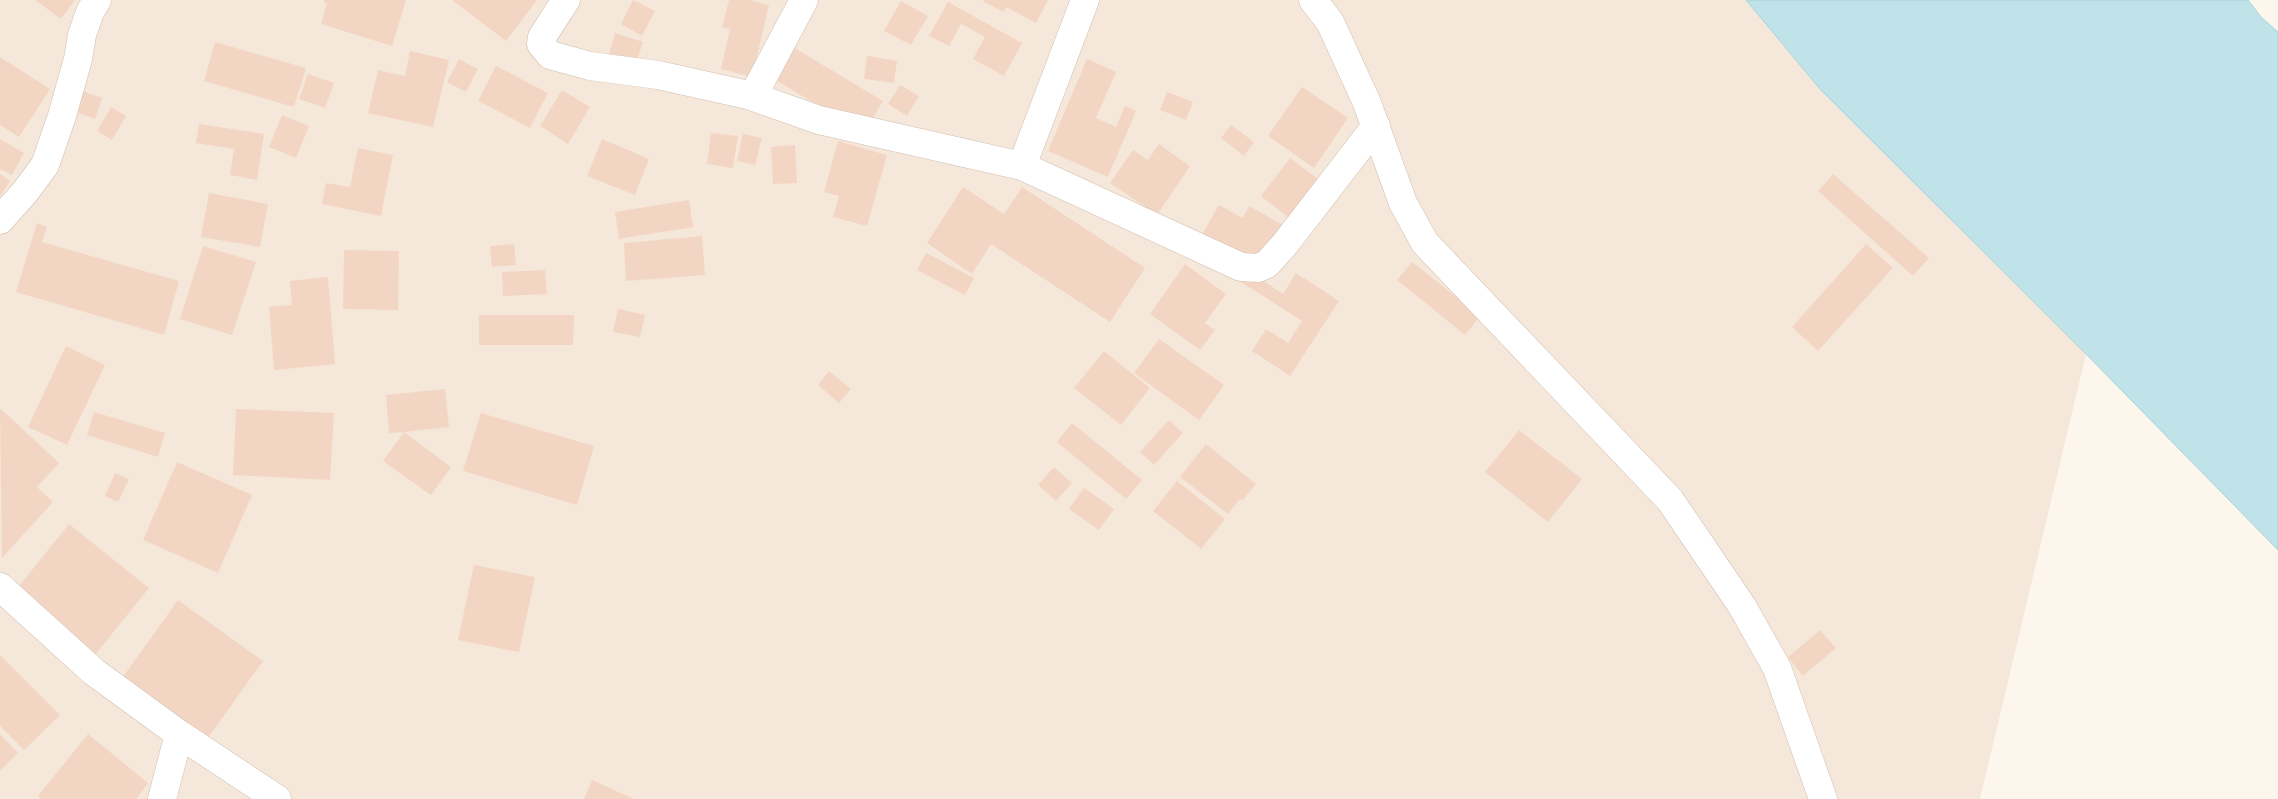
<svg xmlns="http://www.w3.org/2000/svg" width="2278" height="799" font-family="'PT Sans',sans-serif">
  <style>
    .residential { fill: #f5e8da }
    .water { fill: #bfe3e8; stroke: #a5d3da }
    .building { fill: #f3d5c3 }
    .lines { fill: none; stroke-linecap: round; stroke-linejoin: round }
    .street-casing { stroke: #d1beb0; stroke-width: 29 }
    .street { stroke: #fff; stroke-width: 28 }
  </style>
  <rect width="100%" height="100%" fill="#fdf6ec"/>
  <path class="residential" d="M0,0h1746l74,89 266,265 -106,445h-1980z"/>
  <path class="water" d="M1746,0h502l13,17 17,15v518l-192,-196 -266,-265z"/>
  <path class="building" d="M35,0h40l-14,19z
    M324,0h82l-14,46 -71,-22 6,-21 -4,-1z
    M452,0h85l-31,41z
    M633,0l22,11 -13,25 -21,-12z
    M729,0h20l20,5 -17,72 -31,-8 9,-40 -8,-2z
    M984,0h64l-12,23 -30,-16 -2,5 -21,-10z
    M901,1l27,15 -17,29 -27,-14z
    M948,2l74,41 -18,33 -31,-17 12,-22 -24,-13 -12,22 -20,-10z
    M615,33l28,9 -10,30 -27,-8z
    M215,42l91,26 -12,39 -90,-26z
    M788,44l95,57 -19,32 -95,-57z
    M410,51l39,9 -16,67 -65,-14 10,-43 27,6z
    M867,56l30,5 -3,22 -30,-4z
    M0,57l50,32 -31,48 -19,-12z
    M459,59l19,10 -12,23 -19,-10z
    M1087,59l29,13 -20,46 20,9 9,-21 11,5 -28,66 -60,-26z
    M496,66l52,27 -18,35 -52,-27z
    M308,74l26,9 -9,25 -26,-9z
    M900,85l19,11 -12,20 -19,-12z
    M1302,87l46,31 -34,50 -46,-32z
    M74,88l28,10 -7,21 -28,-10z
    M562,90l28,17 -22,37 -28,-18z
    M1167,92l26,10 -7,18 -26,-10z
    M111,107l15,9 -14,24 -15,-9z
    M282,115l27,11 -13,32 -27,-11z
    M199,124l65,10 -7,46 -27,-5 4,-26 -38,-6z
    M1231,125l23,17 -10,14 -23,-18z
    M711,133l27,3 -5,32 -26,-4z
    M743,134l19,4 -7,27 -18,-4z
    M0,139l24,14 -12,22 -12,-6z
    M602,139l47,20 -14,36 -48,-19z
    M838,141l49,14 -20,71 -34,-9 6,-21 -15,-4z
    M1159,144l31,22 -33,49 -47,-32 23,-33 15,10z
    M795,145l2,38 -24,1 -2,-37z
    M358,148l35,7 -12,61 -59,-12 4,-21 24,4z
    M1290,158l28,21 -29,39 -28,-22z
    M0,174l10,7 -10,15z
    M1833,174l96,84 -16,18 -95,-85z
    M963,187l41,27 18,-27 123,81 -35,54 -119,-78 -19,30 -45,-31z
    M209,193l59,11 -8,43 -59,-10z
    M689,200l4,27 -74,12 -4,-27z
    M1219,205l24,13 6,-12 36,20 -25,45 -60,-33z
    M37,223l10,4 -5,15 137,39 -15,54 -148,-43z
    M702,236l3,39 -79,6 -2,-38z
    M514,244l2,21 -24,2 -2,-21z
    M1866,244l27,24 -75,83 -26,-24z
    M203,246l53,16 -24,73 -52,-16z
    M344,250l55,1 -1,59 -55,-1z
    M926,253l48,25 -9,17 -48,-25z
    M1412,262l68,54 -15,19 -68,-55z
    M1185,264l41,30 -21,29 10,7 -15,20 -50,-36z
    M1240,265l43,29 13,-21 43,28 -49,75 -38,-25 14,-22 22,14 14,-22 -69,-44z
    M545,270l2,24 -44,2 -1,-24z
    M328,277l7,87 -61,6 -5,-63 23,-2 -2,-24z
    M618,309l27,6 -5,22 -27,-5z
    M479,315h95l-1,30h-94z
    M1159,339l65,46 -25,35 -65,-47z
    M66,346l39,19 -38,80 -39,-18z
    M1104,351l46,37 -29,37 -47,-37z
    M829,371l22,18 -12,14 -21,-18z
    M445,389l4,38 -45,5 47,35 -20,28 -48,-34 21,-29 -15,1 -3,-38z
    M0,408l59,55 -22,24 16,15 -51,56z
    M236,409l98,4 -4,67 -97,-5z
    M94,412l71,21 -7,24 -71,-22z
    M481,413l113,33 -17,59 -114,-34z
    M1169,420l14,13 -29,32 -14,-13z
    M1072,423l70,57 -16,19 -69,-57z
    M1519,430l63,49 -34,43 -63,-50z
    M1206,444l50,40 -14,17 -2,-2 -12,15 -48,-37z
    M177,462l75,33 -34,78 -75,-33z
    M1054,467l18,16 -16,18 -18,-16z
    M115,473l14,6 -11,23 -13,-6z
    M1177,481l48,38 -24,30 -48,-38z
    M1084,488l30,21 -15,21 -30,-21z
    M69,524l80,64 -54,67 -80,-64z
    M474,565l61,12 -16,75 -61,-12z
    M178,600l85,61 -58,81 -85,-61z
    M1820,630l16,18 -33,28 -15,-19z
    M0,655l60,60 -36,35 -24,-24z
    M0,734l18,19 -18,18z
    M88,734l60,49 -12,16h-95l-3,-3z
    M592,780l42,19h-50z"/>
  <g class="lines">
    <defs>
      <path id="street" d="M566,0l-24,37 -1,7 9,11 40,11 68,9 90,20 71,25 203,46
        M1085,0l-63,166 219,101 17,1 9,-4 18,-20 91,-118
        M1313,0l17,22 37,81 36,100 22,40 245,257 72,106 35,62 46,131
        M753,96l51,-96
        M0,220l25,-28 20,-27 17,-49 16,-57 4,-24 8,-23 7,-12
        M0,587l94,85 85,62 98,65
        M162,799l17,-65"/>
    </defs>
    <use href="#street" class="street-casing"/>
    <use href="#street" class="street"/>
  </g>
</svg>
